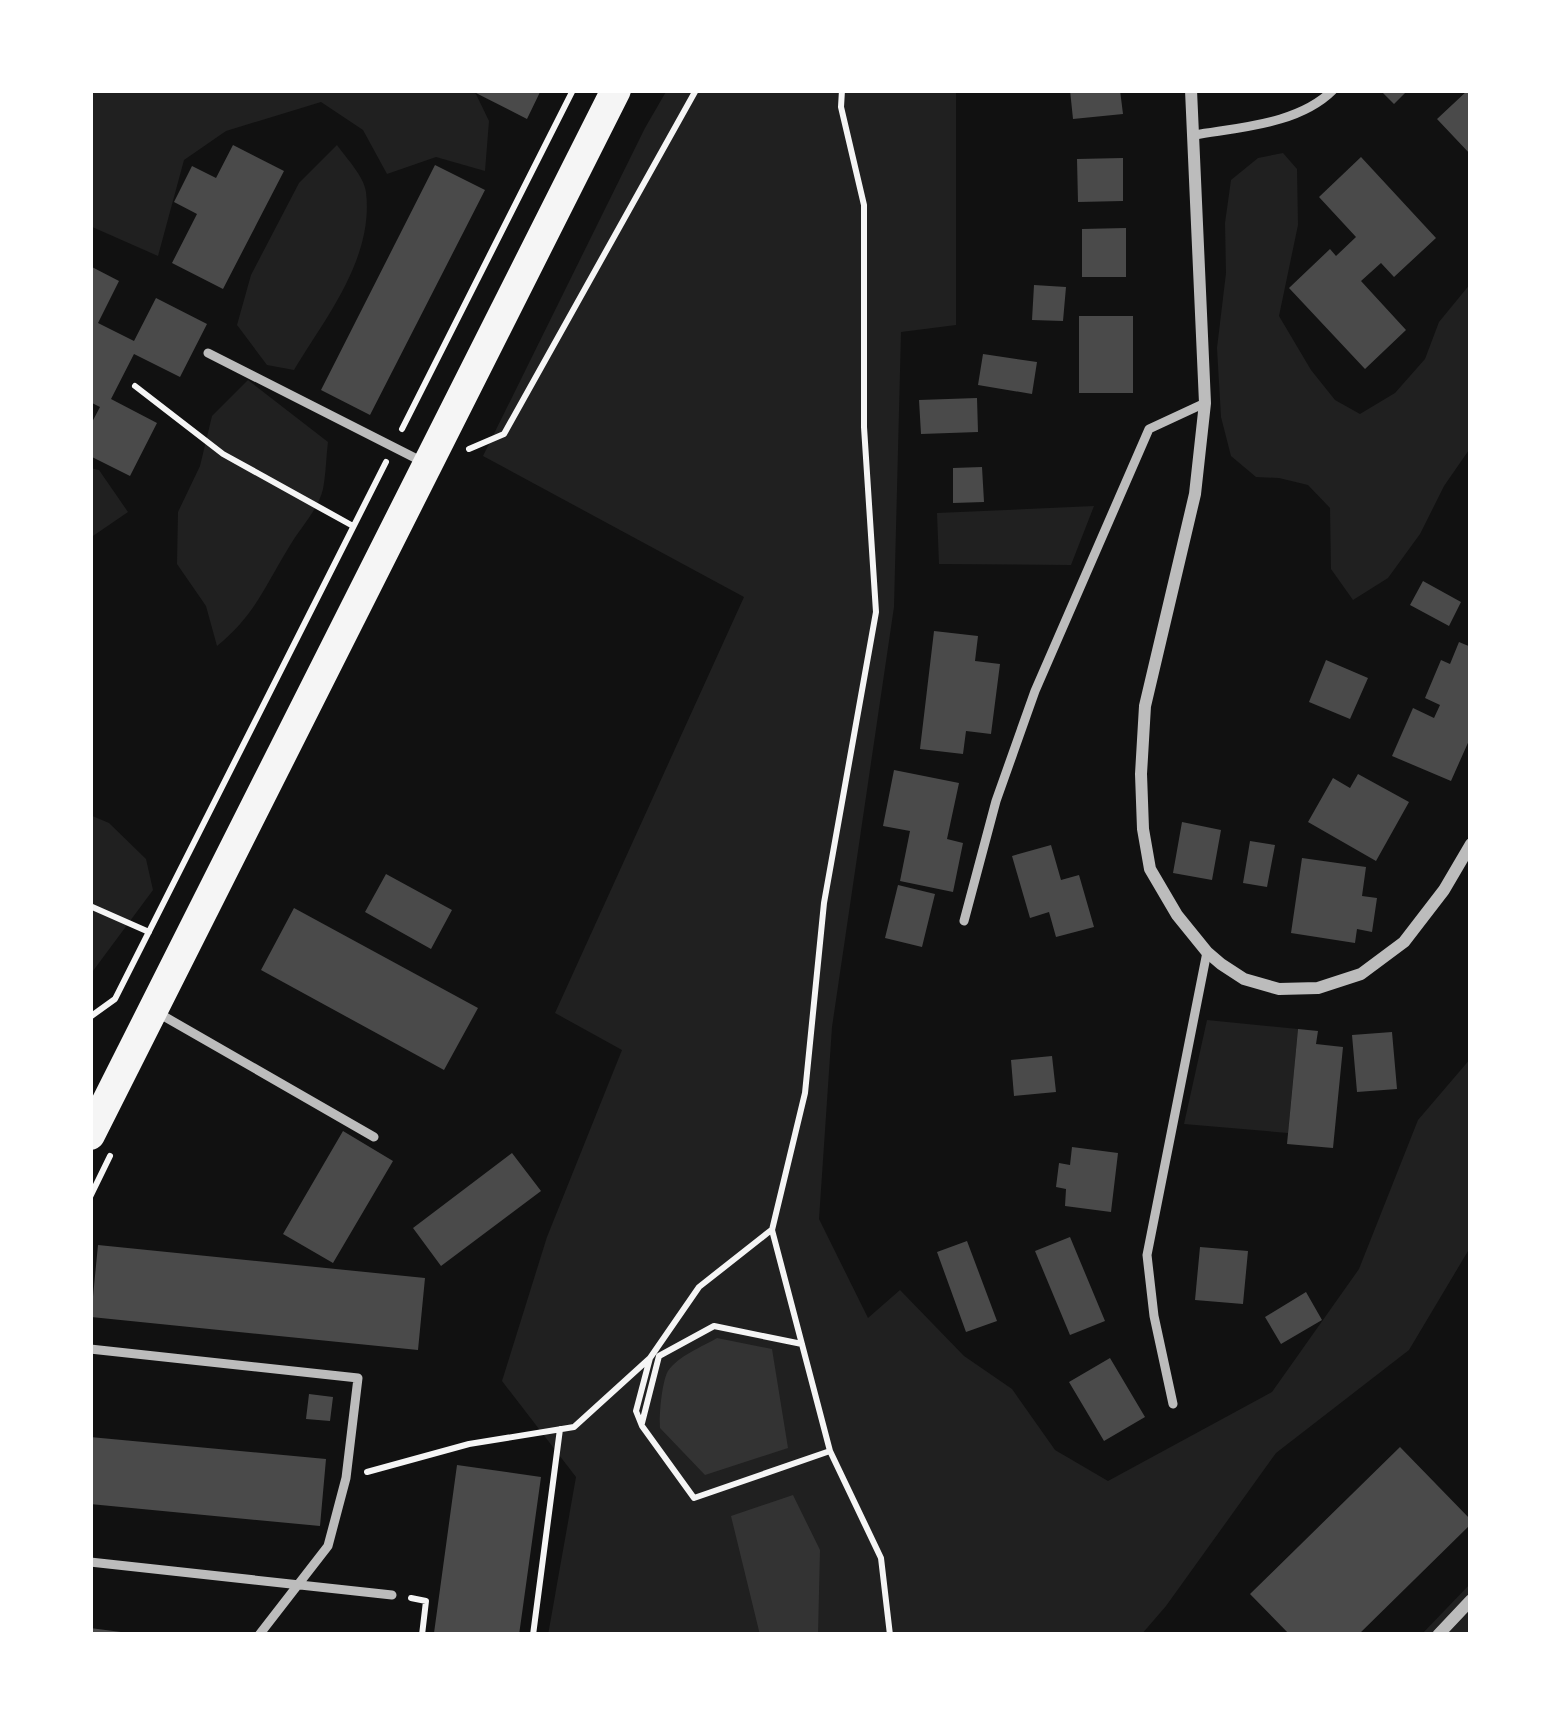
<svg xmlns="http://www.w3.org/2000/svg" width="1561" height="1725" font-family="'Crimson Pro',serif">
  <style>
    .green { fill: #202020 }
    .water { fill: #333 }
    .building { fill: #4a4a4a }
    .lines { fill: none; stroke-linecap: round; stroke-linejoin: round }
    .path { stroke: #f5f5f5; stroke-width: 6 }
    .service { stroke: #bcbcbc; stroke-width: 9 }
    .minor { stroke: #bcbcbc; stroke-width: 12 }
    .primary { stroke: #f5f5f5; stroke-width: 30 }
  </style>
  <rect width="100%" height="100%" fill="#111"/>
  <path class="green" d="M90,90h384l15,31 -4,50 -49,-14 -49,17 -24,-44 -42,-28 -95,29 -42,29 -26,96 -68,-30z
    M667,90h289v235l-55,7 -7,275 -62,420 -13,192 49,99 32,-28 64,66 48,33 43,61 53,31 164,-89 87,-123 59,-149 53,-62v188l-62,104 -133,103 -110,153 -25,29h-593l28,-158 -74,-96 45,-144 75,-187 -67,-37 189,-416 -261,-141 162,-328z
    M337,145c9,13 27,31 29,47 8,66 -40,125 -72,178l-27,-5 -30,-40 14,-50 48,-92z
    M1283,153l14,16 1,56 -19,91 32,54 24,30 25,14 35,-21 30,-34 14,-37 32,-39v164l-27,39 -24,48 -32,44 -35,22 -22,-31 -1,-61 -22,-23 -29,-7 -23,-1 -25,-21 -10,-39 -4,-69 9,-75 -1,-50 6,-43 27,-22z
    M248,380l80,62c-2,16 -2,32 -5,47 -5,21 -23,39 -34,58 -24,39 -34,68 -72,99l-11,-40 -29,-42 1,-52 22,-46 12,-50z
    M90,468l9,2 29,42 -38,26z
    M1094,506l-23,59 -132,-1 -2,-51z
    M90,815l19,8 37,36 7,31 -63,85z
    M1207,1020l91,9 -10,104 -104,-9z
    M1471,1583v52h-50z"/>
  <path class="water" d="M717,1338l55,11 16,99 -83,27 -45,-47c-1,-13 2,-47 8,-57 10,-15 34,-24 49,-33z
    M793,1495l27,55 -2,84 -58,1 -29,-119z"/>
  <path class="building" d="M470,90h71l-14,29z
    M1070,90h50l3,24 -50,5z
    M1380,90h28l-14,14z
    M1468,90h3v65l-34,-36z
    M233,145l51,26 -61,118 -51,-26 25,-49 -23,-12 18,-36 24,12z
    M1361,157l75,81 -42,39 -13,-14 -20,18 45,49 -41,39 -76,-81 41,-39 6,7 20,-19 -37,-40z
    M1123,158v43l-45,1 -1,-43z
    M435,165l50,25 -115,225 -49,-25z
    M1126,228v49h-44v-48z
    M90,266l29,15 -21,42 36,18 22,-43 51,26 -27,53 -46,-23 -23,45 46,24 -27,53 -40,-20v-30l10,-19 -10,-5 2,-71z
    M1034,285l32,2 -3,34 -31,-1z
    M1079,316h54v77h-54z
    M983,354l54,8 -5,32 -54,-9z
    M977,398l1,34 -57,2 -2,-34z
    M982,467l2,35 -31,1v-35z
    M1423,581l38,21 -12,24 -39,-21z
    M934,631l44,5 -3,25 25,3 -9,70 -25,-3 -3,23 -43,-5z
    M1459,642l12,5v89l-20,45 -59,-25 21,-48 21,10 6,-13 -15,-7 16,-38 9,4z
    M1326,660l42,18 -18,41 -41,-17z
    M894,770l65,13 -12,56 16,4 -10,49 -53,-11 10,-50 -27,-5z
    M1358,774l51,28 -33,59 -68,-39 25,-44 17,10z
    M1182,822l39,8 -9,50 -39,-7z
    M1250,841l25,4 -8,42 -24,-4z
    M1051,845l10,35 18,-5 15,52 -38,10 -7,-25 -19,6 -18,-62z
    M1302,858l64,9 -4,29 15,2 -5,34 -15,-3 -2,14 -64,-10z
    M386,874l66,36 -21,39 -66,-37z
    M898,885l37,9 -13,53 -37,-9z
    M294,908l184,100 -34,62 -183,-100z
    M1298,1029l20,2 -2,13 27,3 -10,101 -46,-4z
    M1392,1032l5,57 -40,3 -5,-57z
    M1052,1056l4,36 -42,4 -3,-36z
    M343,1131l50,30 -60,102 -50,-29z
    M1072,1147l46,6 -7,59 -46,-6 1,-17 -10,-2 3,-24 11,2z
    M512,1153l29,38 -100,75 -28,-38z
    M1070,1237l35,84 -35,14 -35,-84z
    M967,1241l30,80 -31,11 -29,-80z
    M98,1245l327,33 -7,72 -327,-33z
    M1200,1247l48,4 -5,53 -48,-4z
    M1306,1292l16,28 -41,24 -16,-27z
    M1110,1358l35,59 -41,24 -35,-59z
    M309,1394l24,3 -3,24 -24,-2z
    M90,1437l236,22 -6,67 -230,-22z
    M1400,1447l71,73v4l-113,111h-68l-40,-41z
    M457,1465l84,12 -22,158 -85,-2z
    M90,1628l31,4v3h-31z"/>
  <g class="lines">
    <path class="path" d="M842,90l-1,17 23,98v222l12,185 -52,291 -19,190 -33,137 58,221 51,107 9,77
      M135,386l88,68 130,72
      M402,429l171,-339
      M469,449l35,-15 192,-344
      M90,906l59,26
      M90,1017l25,-18 271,-537
      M90,1197l20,-41
      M650,1358l49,-71 71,-56
      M642,1423l17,-67 55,-30 88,18
      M367,1472l102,-28 105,-17 76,-69 -14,53 6,15 52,72 136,-47
      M411,1598l15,3 -4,34
      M533,1635l27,-206"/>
    <path class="service" d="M1195,135c46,-8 104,-11 138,-45
      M208,353l215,109
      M964,921l32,-120 39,-110 114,-262 56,-26
      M160,1014l214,123
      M90,1349l268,29 -12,100 -18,68 -69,89
      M1173,1404l-19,-88 -7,-61 60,-303
      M90,1562l302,33"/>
    <path class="minor" d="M1191,90l14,313 -10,91 -50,212 -4,68 2,55 7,40 27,46 30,37 14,12 23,15 35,10 39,-1 43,-14 43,-32 40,-52 27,-46
      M1438,1635l33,-35"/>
    <path class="primary" d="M90,1135l526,-1045"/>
  </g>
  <rect width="1561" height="1725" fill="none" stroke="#ffffff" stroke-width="186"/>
</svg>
